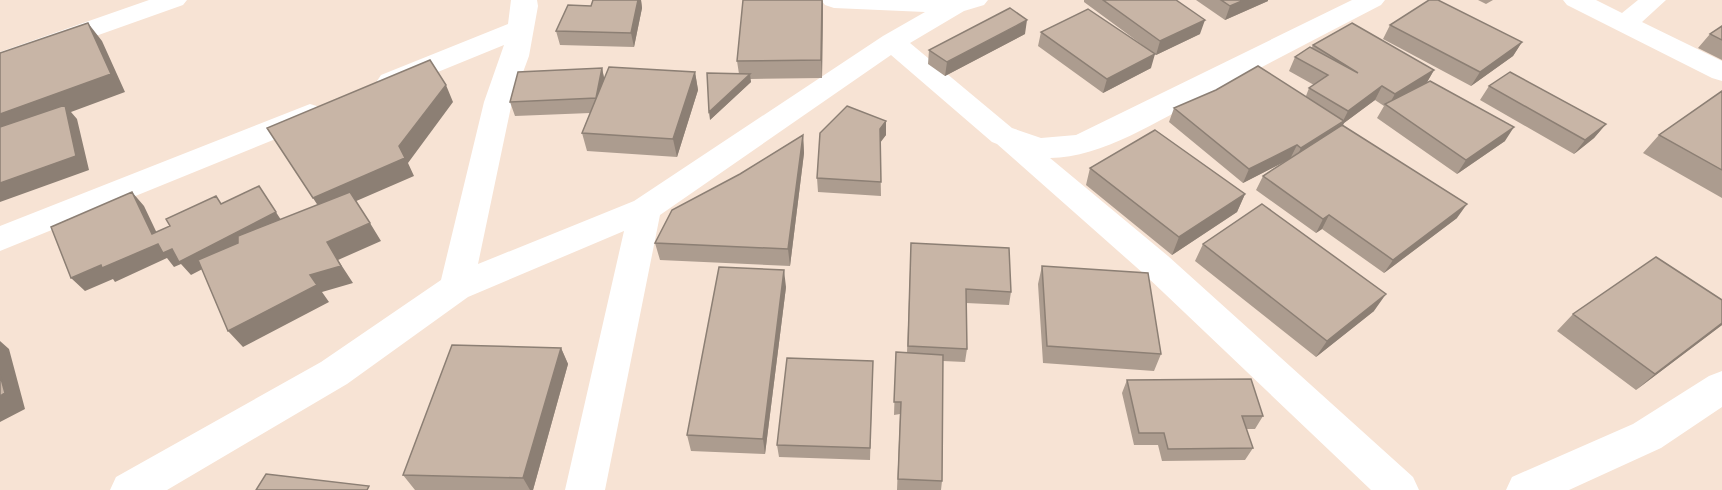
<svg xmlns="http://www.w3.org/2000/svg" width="1722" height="490" font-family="'Open Sans',sans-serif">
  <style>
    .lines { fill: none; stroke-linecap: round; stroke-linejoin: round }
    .minor { fill: #fff; fill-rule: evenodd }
    .wall { fill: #ac9c8f }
    .shaded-wall { fill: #8c7f74 }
    .building { fill: #c8b5a6; stroke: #8c7f74; stroke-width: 1.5 }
  </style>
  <rect width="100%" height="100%" fill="#f7e3d4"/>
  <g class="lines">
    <path class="minor" d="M149,0h38l-4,5 -183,65v-18z
      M511,0h26l1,6 -9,50 -17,46 -34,162 156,-63 249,-165 42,-24 -91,-4 -9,-3 -4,-5h167l-4,5 -20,6 -54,32 102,85 29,10 35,-3 276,-135h33l-4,5c-58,30 -117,61 -175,91 -46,23 -104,62 -156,62l118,98 245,221 6,13h-48l-227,-216 -147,-130 -5,-2 -101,-87 -231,160 -55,275h-40l59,-259 -156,66 -121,87 -180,106h-57l6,-13 205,-115 120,-82 43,-178 20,-57 -103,42 -10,3 -10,-3 -4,-6 4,-6 127,-51z
      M1563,0h33l26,13 16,-13h28l-24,22 80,39v20l-10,-3 -145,-73z
      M310,104l10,3 4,7 -4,7 -320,130v-25z
      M1722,371v36l-61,41 -92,42h-63l6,-13 121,-53 76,-48z"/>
  </g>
  <path class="wall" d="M593,0h48l1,8 -8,39 -74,-2 -4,-14 35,-25z
    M823,0l-1,78 -72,1 1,3 -41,38 29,-46 -2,-13z
    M1084,0h92l24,34 -44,21 -72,-53z
    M1196,0h72v1l-43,19z
    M1478,0h15l-7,4z
    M1390,25l132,17 -9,14 -42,30 -88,-47z
    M1722,26v34l-24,-12 12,-14z
    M1041,32l110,36 -48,25 -65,-47z
    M1025,34l-80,42 -17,-12 1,-14z
    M1313,45l121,25 -8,14 79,57 -48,33 -80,-56 7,-12 -9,-6 -31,23 -1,2 114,93 -73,55 -62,-44 -6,4 -60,-43 7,-14 26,-17 -46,24 -74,-61 5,-14 132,-12 3,-8 5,-3 -25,-14 6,-14 17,-10z
    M602,68l2,11 91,-7 3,18 -21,67 -90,-6 -5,-18 8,-20 -75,3 -5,-14z
    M1489,86l117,38 -12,14 -20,16 -94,-54z
    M1722,91v107l-79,-45 16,-18z
    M886,121v14l-6,7 1,54 -63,-4 -1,-14z
    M803,135l1,18 -14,113 -130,-6 -5,-17 85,-69z
    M1090,168l155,26 -8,18 -65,43 -86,-70z
    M911,243l100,49 -2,13 -43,-2 1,46 -2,13 -22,-1 -1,120 -1,9h-44l3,-76 -6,1 2,-63 11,1z
    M1203,244l171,67 -58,46 -121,-96z
    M1042,266l119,88 -7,17 -111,-8 -5,-79z
    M786,287l-21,167 -74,-3 -4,-16z
    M1722,300v25l-86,65 -79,-59 16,-17z
    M561,348l7,16 -35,126h-118l-12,-15z
    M873,361l-3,99 -91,-3 -2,-12z
    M1127,380l136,36 -8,13h-9l7,19 -8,12 -83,1 -4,-16h-24l-12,-52z"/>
  <path class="shaded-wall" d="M638,0h3l1,8 -8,39 -3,-14z
    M822,0l1,4 -1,74 -1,-18z
    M1244,0h24v1l-43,19 5,-14z
    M1027,20l-2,14 -80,42 2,-14z
    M1205,20l-5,14 -44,21 4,-14z
    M88,23l14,18 23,51 -54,20 6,7 12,51 -89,32v-88z
    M1522,42l-9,14 -42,30 9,-14z
    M1155,54l-4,14 -48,25 4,-14z
    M602,68l3,14 -9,16z
    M1434,70l-8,14 -38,22 7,-12z
    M695,72l3,18 -21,67 -4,-18z
    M750,74l1,8 -41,38 -1,-8z
    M446,85l7,17 -45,61 6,13 -90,39 -11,-17 86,-52z
    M1382,86l-7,14 -31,23 -7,12 -43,27 7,-14 41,-25 6,-12z
    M886,121v14l-6,8v-14z
    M1606,124l-12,14 -20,16 11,-14z
    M1514,127l-9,14 -48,33 9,-14z
    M803,135l1,18 -14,113 -2,-17z
    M1297,145l-7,14 -47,24 6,-14z
    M259,186l26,40 -94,49 -10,-11 -7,3 -7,-9 -52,24 -2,-3 -28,12 -14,-13 30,-13 57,-21 14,5z
    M132,192l12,14 20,42 -12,-14z
    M1245,194l-8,18 -65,43 7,-18z
    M1467,204l-10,14 -73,55 9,-13z
    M1329,215l-7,14 -6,4 7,-14z
    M370,223l11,18 -43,19 15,23 -31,9 7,10 -86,45 -15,-16 82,-56 17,-33z
    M784,270l2,17 -21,167 -2,-15z
    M1386,294l-12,17 -58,46 11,-16z
    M1722,323v2l-86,65 19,-16z
    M0,341l9,8 16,60 -25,13z
    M561,348l7,16 -35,126h-3l-7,-12z"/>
  <path class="building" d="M593,0h45l-7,33 -75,-2 12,-26 23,1z
    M743,0h79l-1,60 -84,1z
    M1103,0h73l29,20 -45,21z
    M1221,0h23l-14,6z
    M1429,0h9l84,42 -42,30 -90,-47z
    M1010,8l17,12 -80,42 -18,-12z
    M1088,9l67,45 -48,25 -66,-47z
    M88,23l23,51 -111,40v-61z
    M1352,23l82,47 -39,24 -13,-8 -34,25 -39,-23 19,-13 -33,-18 15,-10 48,26 -45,-28z
    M1722,26v14l-12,-6z
    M430,60l16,25 -47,61 6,12 -92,40 -46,-70z
    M1258,66l86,55 -43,27 -4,-3 -48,24 -75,-61 42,-18z
    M609,67l86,5 -22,67 -91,-6z
    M602,68l-6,30 -86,4 8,-30z
    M1510,72l96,52 -21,16 -96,-54z
    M707,73l43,1 -41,38z
    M1430,81l84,46 -48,33 -81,-56z
    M1722,91v79l-63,-35z
    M65,105l11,51 -76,27v-56z
    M847,106l39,15 -6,8 1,53 -64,-4 3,-45z
    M1342,125l125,79 -74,56 -64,-45 -6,4 -60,-43z
    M1155,130l90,64 -66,43 -89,-69z
    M803,135l-15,114 -133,-6 17,-33 68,-36z
    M259,186l17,26 -97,50 -7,-13 -9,4 -5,-9 -56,24 -1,-3 -30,13 -20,-51 81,-35 20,42 18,-8 -4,-7 50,-23 5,8z
    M350,192l20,31 -43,19 14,24 -31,9 7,10 -89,46 -30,-71 40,-17v-7z
    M1262,204l124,90 -59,47 -124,-97z
    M911,243l98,5 2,44 -45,-3 1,60 -59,-3z
    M1656,257l66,43v23l-67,51 -82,-60z
    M1042,266l106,7 13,81 -114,-8z
    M719,267l65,3 -21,169 -76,-4z
    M452,345l109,3 -38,130 -120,-3z
    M896,352l47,3 -1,126 -44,-2 3,-77h-7z
    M787,358l86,3 -3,87 -93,-3z
    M0,375l5,18 -5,3z
    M1251,379l12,37h-21l11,32 -85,1 -4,-16h-25l-12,-53z
    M266,474l103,12 -2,4h-111z"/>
</svg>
